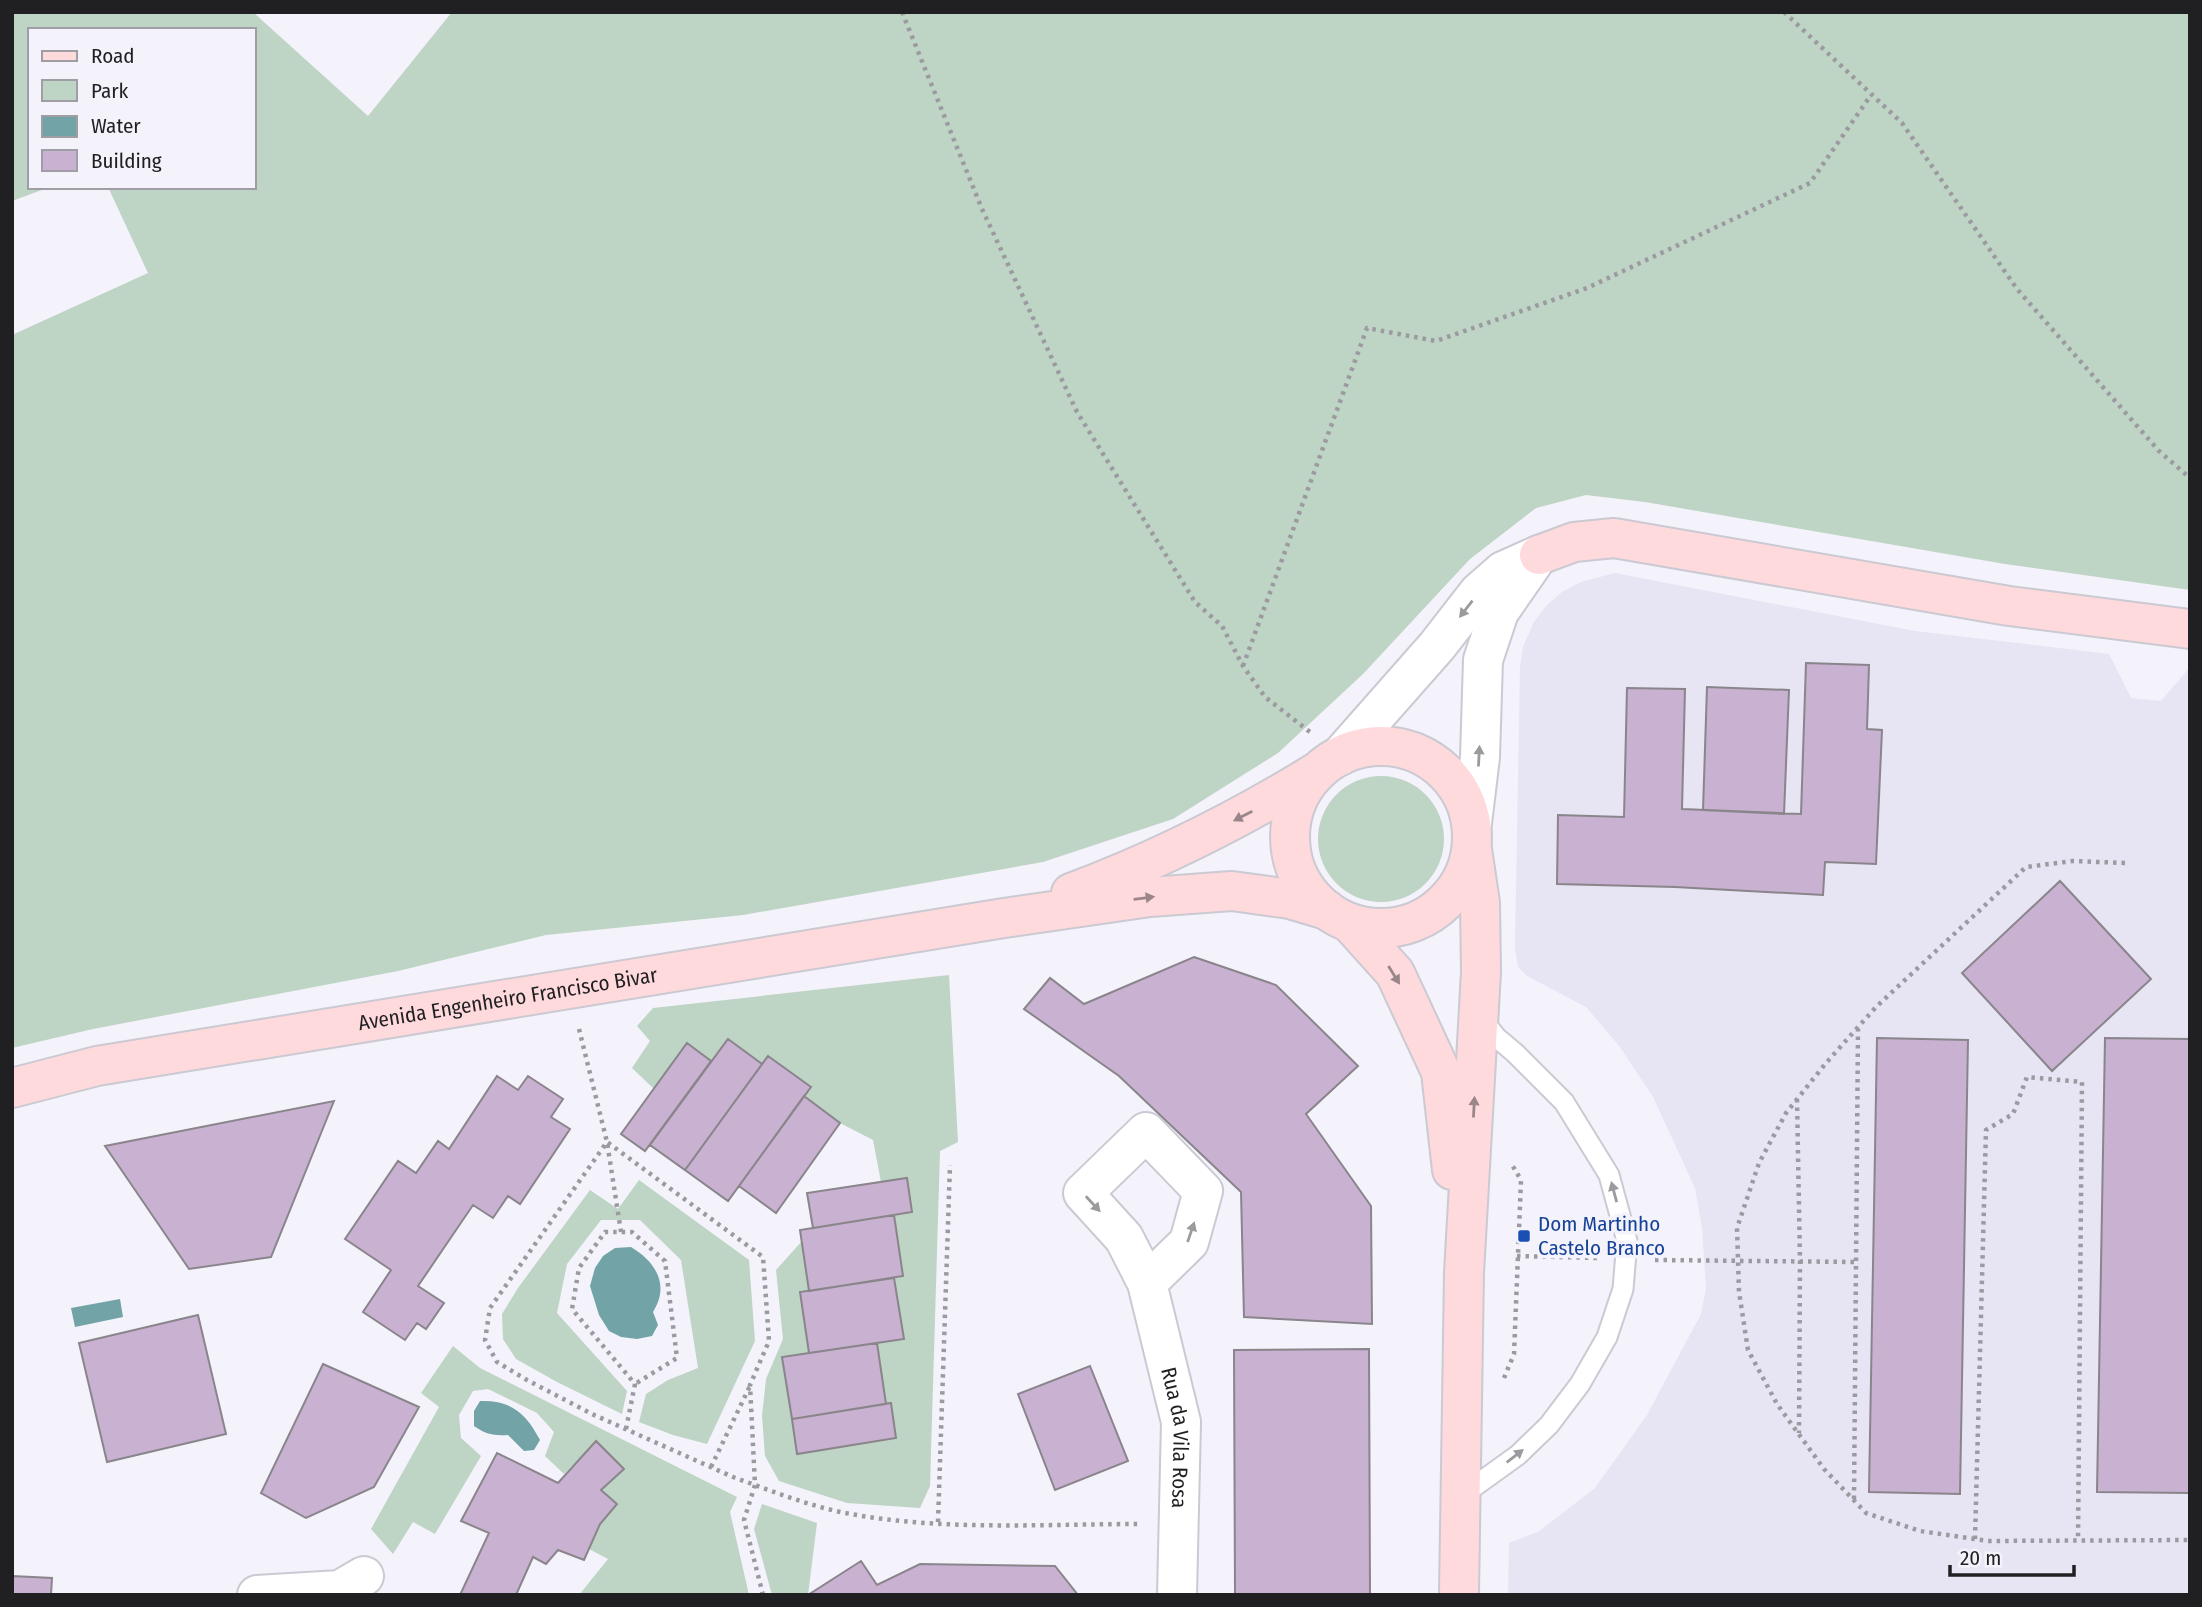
<svg xmlns="http://www.w3.org/2000/svg" width="2202" height="1607" font-family="'Fira Sans Condensed',sans-serif">
  <style>
    .built { fill: #e7e4f4 }
    .green { fill: #bed4c4 }
    .water { fill: #71a3a7 }
    .building { fill: #c9b1d2; stroke: #89858b; stroke-width: 2 }
    .lines { fill: none; stroke-linecap: round; stroke-linejoin: round }
    .lane-casing { stroke: #cbc9d2; stroke-width: 23 }
    .street-casing { stroke: #cbc9d2; stroke-width: 42 }
    .secondary-casing { stroke: #cbc9d2; stroke-width: 42 }
    .path { stroke: #9c9aa1; stroke-width: 4.5; stroke-dasharray: 3.5 5; stroke-linecap: butt }
    .lane { stroke: #fff; stroke-width: 19 }
    .street { stroke: #fff; stroke-width: 38 }
    .secondary { stroke: #fedadd; stroke-width: 38 }
    .oneway { fill: #9b9a9c }
    .oneway2 { fill: #9a8689 }
    .transit-dot { fill: #1a4fb4; stroke: #f4f2fb; stroke-width: 2.5 }
    .labels { text-anchor: middle; stroke-width: 7; stroke-linejoin: round; paint-order: stroke }
    .street-label { font-size: 21px; fill: #201f22; stroke: #f4f2fb }
    .transit-label { font-size: 21px; fill: #164399; stroke: #f4f2fb; text-anchor: start }
  </style>
  <rect width="100%" height="100%" fill="#f4f2fb"/>
  <path class="built" d="M1615,573l300,58 194,23 22,44 30,3 29,-34v928h-682l1,-52 29,-11 57,-44 52,-73 54,-101 5,-26 -4,-60 -7,-40 -42,-91 -33,-50 -34,-40 -59,-31 -9,-9 -3,-19 5,-280 3,-21 11,-25 12,-16 16,-14 19,-10z"/>
  <path class="green" d="M12,12h241l115,104 84,-104h1738v578l-185,-26 -360,-62 -59,-7 -50,13 -66,51 -107,115 -85,79 -105,66 -130,43 -300,53 -197,20 -148,36 -305,58 -81,19v-713l136,-62 -40,-86h146v-157h-224v157h20l-38,14z
    M1318 839a63 63 0 1 1 126 0a63 63 0 1 1-126 0Z
    M949,975l9,167 -18,9 -10,335 -10,22 -73,-5 -68,-22 -14,-25 -3,-40 4,-37 17,-40 -7,-69 26,-29 7,50 -9,2 9,60 -27,5 15,95 99,-15 -5,-34h-5l-9,-61 26,-4 -9,-61 9,-2 -9,-61 18,-3 -5,-34 -26,4 -8,-42 -33,-17 -36,-26 7,-11 -42,-30 -7,8 -34,-25 -17,22 -25,-17 -32,45 -22,-21 18,-27 -13,-15 16,-18z
    M639,1180l110,80 6,81 -48,103 -34,-9 -34,-13 7,-28 22,-14 30,-12 -17,-108 -41,-40h-39l-34,44 -10,49 70,78 -5,23 -65,-32 -41,-23 -13,-20 -1,-25 16,-26 72,-98 28,19z
    M453,1346l27,22 257,129 -7,15 19,83h-170l29,-36 -21,-11 13,-24 17,-19 -16,-15 23,-21 -28,-27 -32,32 -19,-18 9,-24 -17,-19 -49,-24 -15,2 -14,24 2,23 20,18 -46,78 -22,-12 -20,32 -22,-25 68,-122 -18,-14z
    M762,1504l55,19 -9,72h-36l-18,-66z"/>
  <path class="water" d="M631,1247c25,15 39,38 22,65l5,13 -6,11 -15,3 -16,-2 -12,-6 -10,-16 -9,-29 5,-18 8,-12 12,-8z
    M120,1299l3,18 -48,10 -4,-19z
    M480,1401c31,-1 46,12 60,39l-6,10 -10,1 -16,-16c-14,1 -23,-1 -34,-9v-15z"/>
  <path class="building" d="M1806,663l63,2 -2,64 15,1 -6,134 -51,-2 -2,33 -148,-8 -118,-3 1,-69 66,2 3,-129 58,1 -3,120 119,5z
    M1707,687l82,3 -5,124 -81,-4z
    M2060,881l91,98 -99,92 -90,-98z
    M1194,957l82,28 82,81 -52,48 65,92 1,118 -128,-7 -3,-125 -122,-116 -95,-67 26,-31 34,26z
    M1877,1038l91,2 -8,454 -91,-2z
    M2105,1038l85,1 -1,454 -92,-1z
    M728,1039l34,25 -77,106 -35,-25z
    M687,1043l24,18 -66,90 -24,-17z
    M768,1056l43,31 -83,114 -43,-31z
    M497,1076l21,14 10,-14 35,23 -12,18 19,12 -50,75 -12,-8 -15,22 -20,-13 -55,81 26,17 -18,26 -9,-6 -12,17 -42,-28 28,-42 -46,-31 53,-78 18,12 22,-32 11,8z
    M804,1096l36,27 -64,90 -37,-27z
    M334,1101l-63,156 -82,12 -84,-123z
    M907,1178l5,34 -99,16 -6,-35z
    M894,1215l9,61 -94,15 -9,-61z
    M894,1278l10,61 -95,14 -9,-61z
    M198,1315l28,119 -119,28 -28,-119z
    M877,1343l9,61 -94,15 -10,-62z
    M1369,1349l1,246h-135l-1,-245z
    M323,1364l96,43 -45,80 -68,31 -45,-25z
    M1090,1366l38,95 -73,29 -37,-96z
    M891,1403l5,35 -99,16 -5,-35z
    M596,1441l28,28 -23,21 16,14 -17,20 -16,36 -26,-10 -12,14 -13,-7 -17,38h-56l29,-62 -28,-12 36,-68 61,30z
    M861,1561l16,24 43,-21 135,2 23,29h-270z
    M12,1576l40,2 -1,17h-39z"/>
  <g class="lines">
    <defs>
      <path id="lane" d="M1461,1496l57,-41 31,-30 31,-41 27,-47 16,-48 4,-48 -18,-66 -45,-73 -49,-49 -19,-16 -15,-19"/>
      <g id="street">
        <path d="M1340,756l97,-110 42,-54 24,-21 36,-16"/>
        <path d="M1472,823l8,-66 3,-97 16,-48 34,-49"/>
        <path id="s1" d="M1147,1283l42,-41 14,-51 -57,-59 -63,61 41,45 23,45 34,139 -4,173"/>
        <path d="M257,1595l83,-5 24,-14"/>
      </g>
      <g id="secondary">
        <path d="M1539,555l35,-13 40,-4 395,68 181,23"/>
        <circle cx="1381" cy="837" r="91"/>
        <path d="M1071,893c88,-33 164,-71 244,-120"/>
        <path d="M1350,923l45,50 46,99 11,98"/>
        <path id="s2" d="M12,1088l85,-22 907,-148 146,-21 82,-6 58,8 37,11"/>
        <path d="M1459,1595l5,-322 17,-301 -1,-69 -8,-54"/>
      </g>
    </defs>
    <use href="#lane" class="lane-casing"/>
    <use href="#street" class="street-casing"/>
    <use href="#secondary" class="secondary-casing"/>
    <path class="path" d="M902,12l80,197 95,203 118,190 27,24 21,40 22,31 45,35
      M1784,12l118,111 115,166 142,162 31,27
      M1243,666l124,-338 69,13 151,-53 223,-105 61,-88
      M2125,863l-52,-2 -47,6 -150,140 -50,56 -40,50 -27,50 -22,65 2,64 9,58 29,54 47,65 42,44 54,18 68,10 202,-1
      M579,1029l28,113 14,90
      M1797,1099l3,163 -1,171
      M1517,1256l80,2
      M1655,1260l201,2
      M1504,1378l10,-24 7,-174 -10,-17
      M626,1429l9,-45 -63,-75 7,-41 26,-36h27l33,29 12,97 -42,26
      M711,1467l39,-81
      M1854,1499l4,-470
      M938,1522l12,-357
      M1975,1539l11,-409 27,-16 14,-37 55,5 -4,459
      M763,1595l-19,-75 11,-35 -5,-100 19,-44 -6,-84 -156,-115 -117,166 -5,32 12,22 30,18 65,34 141,63c39,14 78,30 118,37 92,17 196,10 289,10"/>
    <use href="#lane" class="lane"/>
    <use href="#street" class="street"/>
    <use href="#secondary" class="secondary"/>
  </g>
  <defs><path id="oneway-solid" d="M-6-.8H1V-3.2L6.5 0L1 3.2V.8H-6Z" transform="scale(1.75)"/></defs>
  <g class="oneway">
    <use href="#oneway-solid" transform="translate(1466 609) rotate(128)"/>
    <use href="#oneway-solid" transform="translate(1479 756) rotate(-87)"/>
    <use href="#oneway-solid" transform="translate(1614 1192) rotate(-105)"/>
    <use href="#oneway-solid" transform="translate(1093 1204) rotate(47)"/>
    <use href="#oneway-solid" transform="translate(1191 1232) rotate(-71)"/>
    <use href="#oneway-solid" transform="translate(1515 1456) rotate(-38)"/>
  </g>
  <g class="oneway2">
    <use href="#oneway-solid" transform="translate(1243 816) rotate(153)"/>
    <use href="#oneway-solid" transform="translate(1144 898) rotate(-7)"/>
    <use href="#oneway-solid" transform="translate(1394 975) rotate(58)"/>
    <use href="#oneway-solid" transform="translate(1474 1107) rotate(-87)"/>
  </g>
  <rect class="transit-dot" x="1517" y="1229" width="14" height="14" rx="3.5"/>
  <g class="labels">
    <g class="street-label">
      <text dy="7" stroke="none"><textPath href="#s2" startOffset="504">Avenida Engenheiro Francisco Bivar</textPath></text>
      <text dy="7" stroke="none"><textPath href="#s1" startOffset="551">Rua da Vila Rosa</textPath></text>
    </g>
    <g class="transit-label">
      <text x="1538" y="1231">Dom Martinho<tspan x="1538" dy="24">Castelo Branco</tspan></text>
    </g>
  </g>
  <rect width="2202" height="1607" fill="none" stroke="#201f22" stroke-width="28"/>
  <rect x="28" y="28" width="228" height="161" fill="#f4f2fb" stroke="#9f9ea4" stroke-width="2"/>
  <rect x="42" y="51" width="35" height="10" fill="#fedadd" stroke="#9f9ea4" stroke-width="2"/>
  <text x="91" y="63" font-size="21" fill="#201f22">Road</text>
  <rect x="42" y="80" width="35" height="21" fill="#bed4c4" stroke="#9f9ea4" stroke-width="2"/>
  <text x="91" y="98" font-size="21" fill="#201f22">Park</text>
  <rect x="42" y="116" width="35" height="21" fill="#71a3a7" stroke="#9f9ea4" stroke-width="2"/>
  <text x="91" y="133" font-size="21" fill="#201f22">Water</text>
  <rect x="42" y="150" width="35" height="21" fill="#c9b1d2" stroke="#9f9ea4" stroke-width="2"/>
  <text x="91" y="168" font-size="21" fill="#201f22">Building</text>
  <path d="M1950 1565v10h124v-10" fill="none" stroke="#201f22" stroke-width="3.5"/>
  <text x="1960" y="1565" font-size="21" fill="#201f22" stroke="#f4f2fb" stroke-width="5" paint-order="stroke">20 m</text>
</svg>
